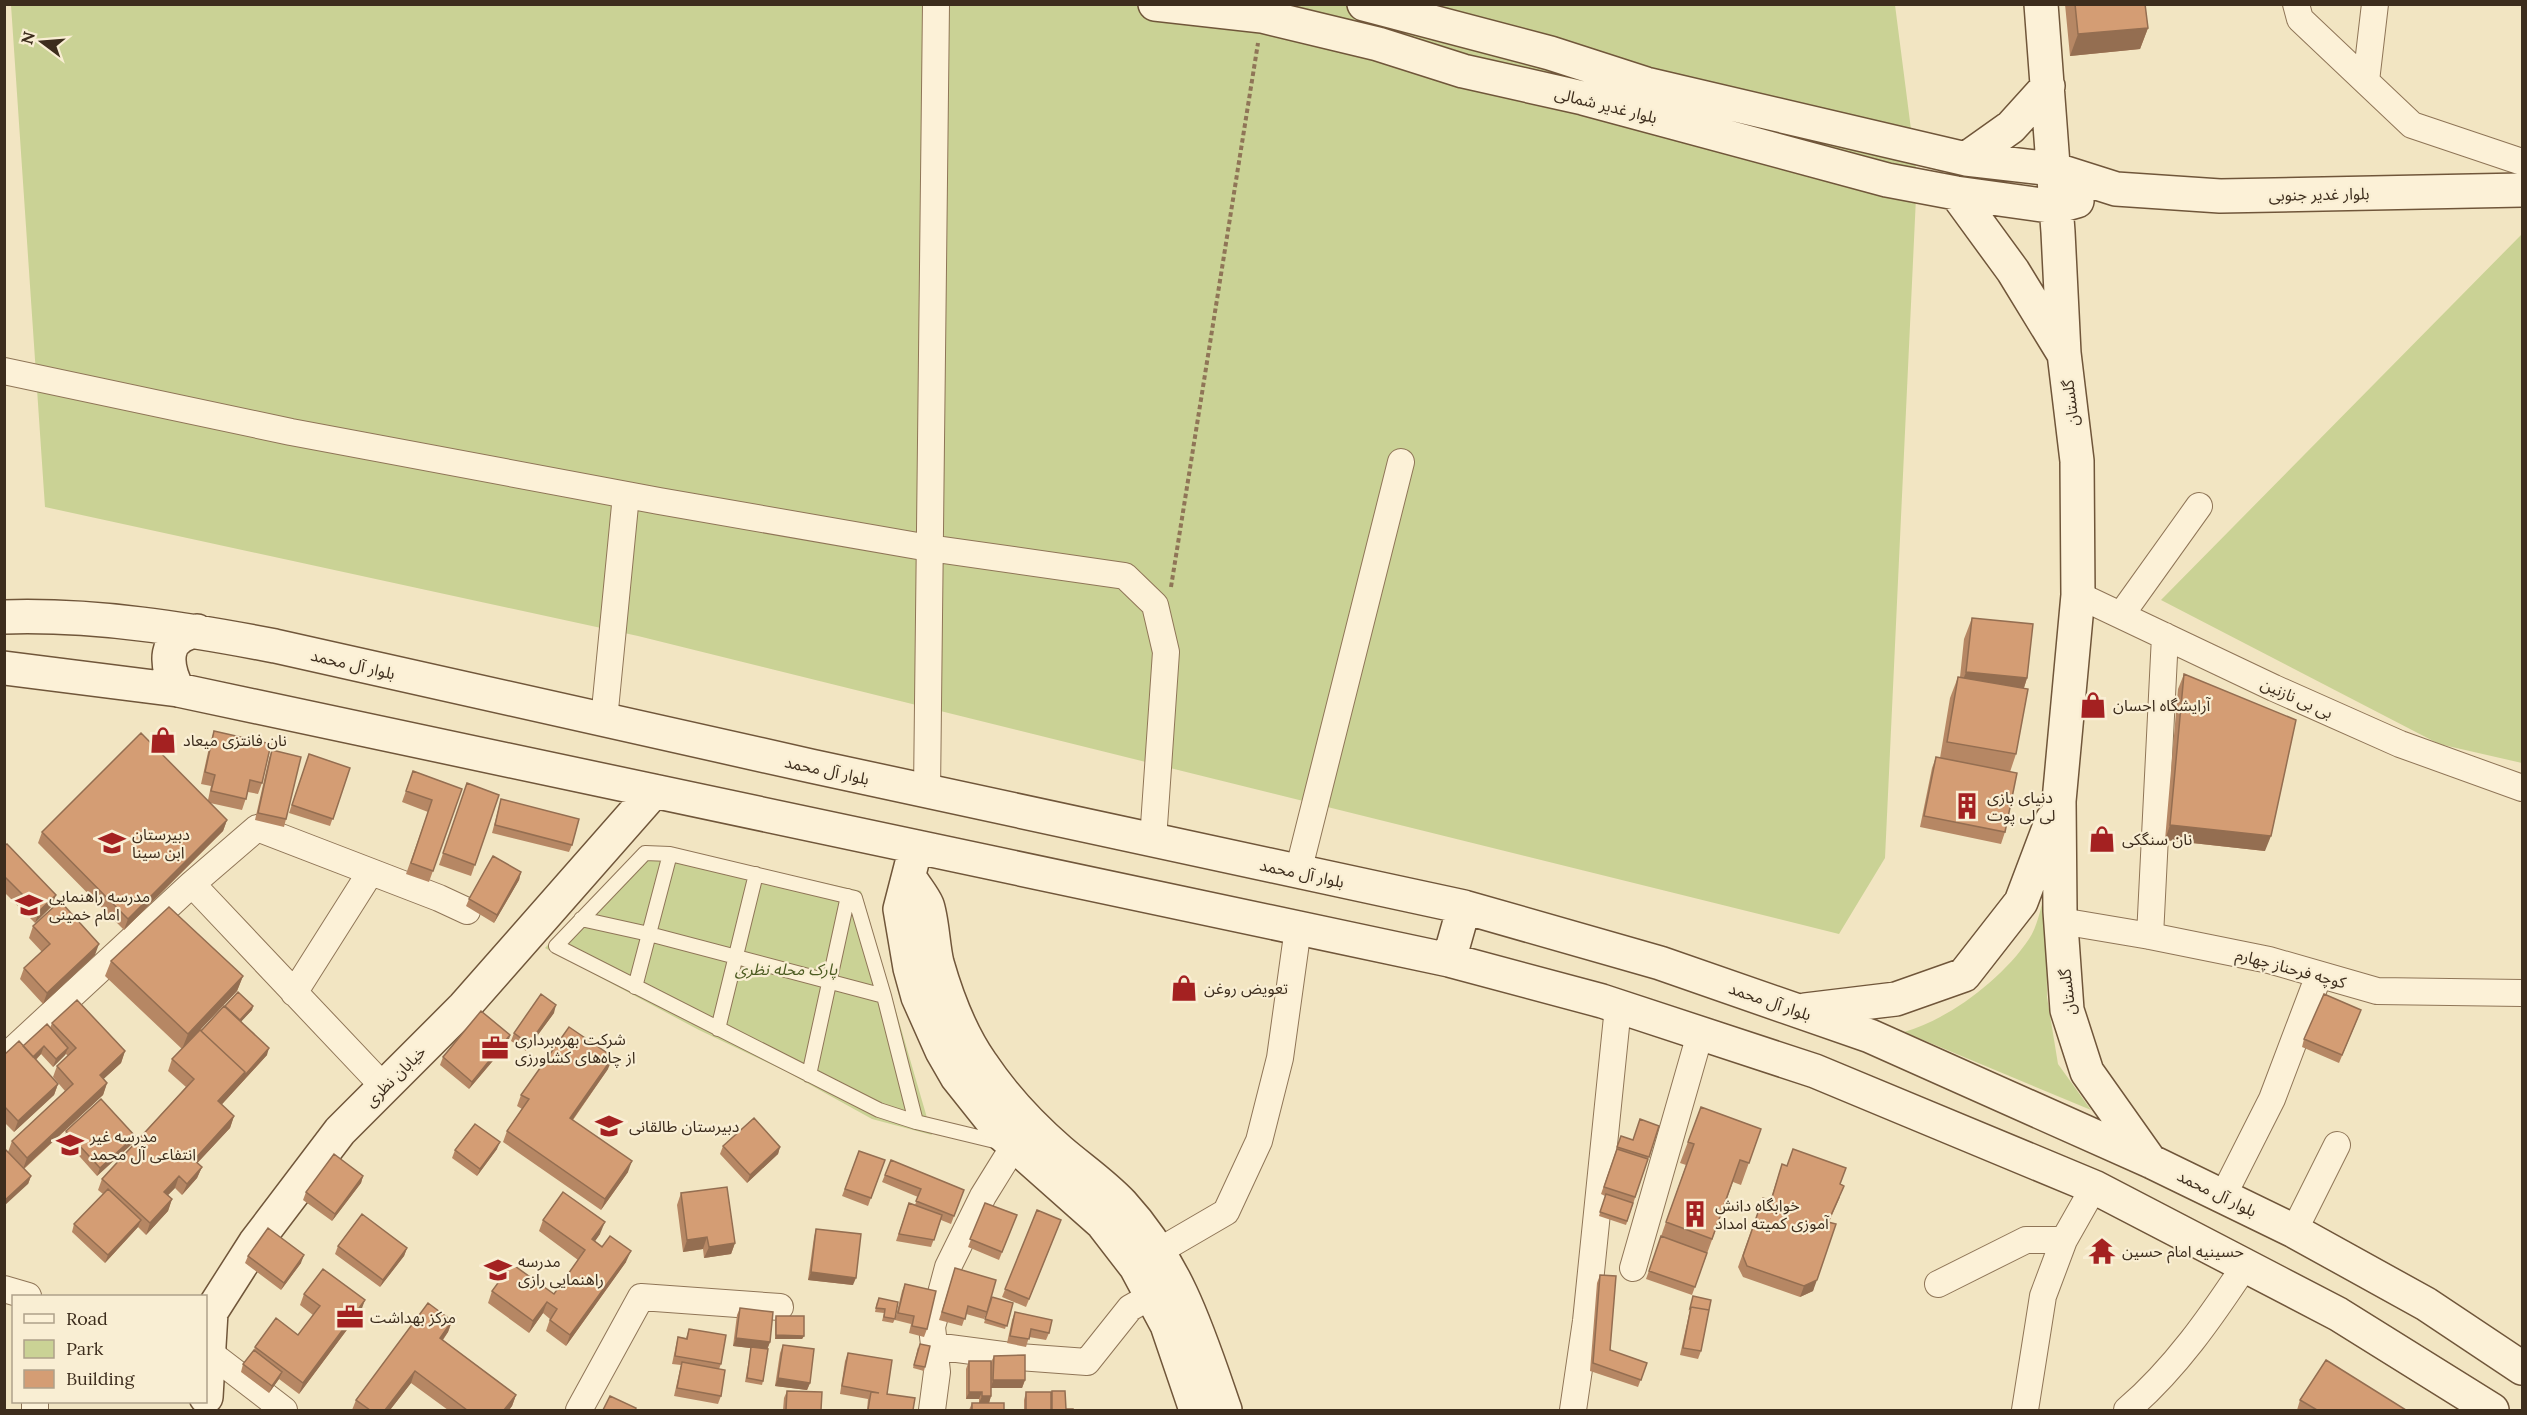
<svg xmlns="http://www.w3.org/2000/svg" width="2527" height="1415" font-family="Lora,'Noto Sans Arabic',serif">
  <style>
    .green { fill: #cad295 }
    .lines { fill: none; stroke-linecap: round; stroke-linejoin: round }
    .lane-casing { stroke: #8f7557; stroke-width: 16 }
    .street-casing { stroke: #8f7557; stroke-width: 28 }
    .secondary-casing { stroke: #70563a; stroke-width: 36 }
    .path { stroke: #8f7557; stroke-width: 4; stroke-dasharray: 4.5 3; stroke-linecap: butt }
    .lane { stroke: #fcf1d7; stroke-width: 14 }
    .street { stroke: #fcf1d7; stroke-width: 26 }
    .secondary { stroke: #fcf1d7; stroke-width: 33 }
    .wall { fill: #b68764 }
    .shaded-wall { fill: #946e51 }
    .building { fill: #d49d74; stroke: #946e51; stroke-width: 1.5 }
    .labels { text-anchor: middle; stroke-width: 4.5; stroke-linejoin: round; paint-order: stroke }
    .street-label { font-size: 16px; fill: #3d2d1d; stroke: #f9eed3 }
    .poi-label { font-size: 16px; fill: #3d2d1d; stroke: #f9eed3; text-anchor: start }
    .park-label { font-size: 16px; font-style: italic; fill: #4c5b21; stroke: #f9eed3 }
  </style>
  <rect width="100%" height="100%" fill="#f2e5c2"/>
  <path class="green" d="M11,5h1884l22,171 -32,682 -46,76 -1201,-298 -593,-129z
    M2522,234v529l-83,-19 -278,-144z
    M662,847l199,44 71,244 -60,-16 -85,-47 -88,-42 -154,-82 96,-98z
    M2046,891l1,106 11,67 33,46 -187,-78c46,-13 99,-54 125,-93 9,-13 12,-34 17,-48z"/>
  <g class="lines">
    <defs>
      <path id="lane" d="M645,853l25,1 185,44 29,98 32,126 -37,-12 -323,-164z
        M581,919l68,15 235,62
        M635,987l35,-133
        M718,1029l38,-155
        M809,1075l39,-179
        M916,1122l87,21"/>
      <path id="street" d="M2296,4l4,15 112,106 110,37
        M2366,81l9,-77
        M4,371l287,61 368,69 270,47 196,28 30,29 11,47 -13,188
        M2078,595l196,93 126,56 122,44
        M2121,615l78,-109
        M604,720l22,-225
        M927,792l9,-788
        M1298,872l103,-410
        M192,884l65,-56 182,70 28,13
        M2061,921l89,15 119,24 108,31 145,2
        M2150,936l15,-300
        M294,993l76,-120
        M4,1058l188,-174 192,203
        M2223,1196l49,-97 47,-124
        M2294,1231l43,-86
        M1159,1251l67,-39 33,-71 21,-83 18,-130
        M1633,1268l67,-234
        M1938,1284l88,-44h38
        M4,1289l24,7
        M934,1346l85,11 68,5 43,-54 23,-13
        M206,1350l78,60
        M35,1404v6
        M579,1410l62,-113 139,10
        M932,1410l5,-38 -5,-45 16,-60 35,-71 31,-50
        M1573,1410l13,-89 32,-314
        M2025,1410l18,-114 21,-56 30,-53
        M2127,1410c48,-41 84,-93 119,-146"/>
      <path id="secondary" d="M1155,4l107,12 116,28 85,27 120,27 304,82 69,13 100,14 21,-6
        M1364,4l186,49 96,31 320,75 87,10 63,20 104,7 302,-6
        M2041,4l17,228 6,121 13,108 1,134 -19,206 1,110 7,99 20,62 63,89
        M1966,159l45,-32 37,-41
        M1956,193l57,78 49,80
        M4,617c91,-3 183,12 271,29l536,120 653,141 196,56 210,73 280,125 144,70 132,73 96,64
        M4,668l174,22 1271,270 153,41 213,70 279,116 244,127 154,96
        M178,690c-13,-25 -16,-54 19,-59
        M916,847l-16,62 10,59 8,29 24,54 15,26 47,59 98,87 34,44 31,58 29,85
        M910,878c5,9 13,18 17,27 5,13 6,42 10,58 10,35 23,70 44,100 22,33 49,62 79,88 21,18 43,33 62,53 56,61 77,131 103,206
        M1449,960l15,-53
        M1805,1010l91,-11 68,-24 57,-73 31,-82
        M206,1397l5,-85 44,-69 85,-112 124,-124 190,-216"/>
    </defs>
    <use href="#lane" class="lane-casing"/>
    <use href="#street" class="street-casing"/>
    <use href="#secondary" class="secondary-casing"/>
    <path class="path" d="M1171,587l87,-544"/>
    <use href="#lane" class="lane"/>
    <use href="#street" class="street"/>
    <use href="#secondary" class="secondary"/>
  </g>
  <path class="wall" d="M2065,4h80l3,24 -8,21 -70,7z
    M1972,618l55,60 -3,10 -8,66 -6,18 -5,60 -4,12 -81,-17 12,-59 4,-11 4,1 10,-60 8,-21h2l4,-38z
    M2184,674l81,177 -100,-11 13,-151z
    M214,731l48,52 -4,11 -10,-2 -6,18 -32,-7 17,17 -4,11 -99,99 -86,-87 4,-11 166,-32 3,-14 -10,-2 9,-41z
    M272,750l14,69 -2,8 -29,-7 14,-62z
    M309,754l41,14 -20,58 -41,-13z
    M413,771l49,18 -33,93 -23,-8 22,-62 -26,-10z
    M467,783l32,12 -28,81 -32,-11z
    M501,799l71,46 -3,7 -77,-19z
    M4,846l48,60 -17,17 -31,-31z
    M521,872l-2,8 -25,43 -28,-17 3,-7z
    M33,926l62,29 -52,49 -23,-25 4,-11 18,-16 -13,-14z
    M111,961l132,15 -6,15 -37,39 53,-24 -1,4 -11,11 26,34 -46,50 13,11 -4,12 -33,35 5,4 -5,11 -15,17 -7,-7 -7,7 4,4 -4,12 -22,24 -8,-8 -33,36 -33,-31 2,-8 29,-30 -5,-4 4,-11 84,-92 -18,-16 4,-12 10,-10 -77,-73z
    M554,1013l-28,38 -15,-10 3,-8z
    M2358,1018l-19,45 -37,-16 2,-8z
    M52,1023l73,28 -4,12 -18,16 4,4 -4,12 -79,74 7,7 -3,8 -20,-32 4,-11 53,-50 -12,-14 4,-11 11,-10 -2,-2 -13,13 -12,-13 -5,6 22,24 -4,11 -40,37 -10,-10v-67l19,-9 27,-18z
    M510,1035l-2,8 -39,46 -29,-24 3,-8z
    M608,1069l-35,51 55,52 -27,38 -98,-68 4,-11 15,-22 -5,-3 4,-11z
    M1701,1107l60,22 -20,56 -8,-3 -41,113 -46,-16 40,-114 -6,-2z
    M1659,1126l-33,99 -27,-9 6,-20 -4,-2 20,-58 12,4z
    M66,1131l69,5 -3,8 -35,32 -33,-37z
    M723,1146l57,1 -2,7 -31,29 -27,-29z
    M497,1149l-20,27 -25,-18 3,-8z
    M859,1151l26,9 -17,46 -26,-10z
    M891,1160l73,30 -13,34 -10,-4 -10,27 -35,-6 13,-38 6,2 3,-8 -36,-15z
    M1782,1164l58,20v13l-11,25 -16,69 -13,6 -57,-20 -5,-10 25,-69 7,3z
    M363,1176l-2,7 -29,38 -29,-21 3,-8z
    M681,1193l54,50 -4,11 -27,4 -1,-9 -20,3 -6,-47z
    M985,1203l32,12 -18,45 -31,-13z
    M1037,1210l24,10 -35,87 -24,-10z
    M543,1220l57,14 -5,7 31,21 -60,84 -20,-15 4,-12 -7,-6 -14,20 -41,-30 4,-12 62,3 24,-34 -39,-29z
    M816,1229l37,56 -45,-5 6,-43z
    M338,1246l69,2 -3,8 -24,31 -45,-33z
    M248,1256l53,7 -20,27 -36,-27z
    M955,1268l32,44 -3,7 -18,-5 -4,12 -23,-6z
    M1600,1275l10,75 37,13 -9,24 -48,-16 7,-88z
    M905,1284l22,45 -3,8 -15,-4 2,-9 -16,-4 7,-29z
    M304,1294l57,17 -62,83 -20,-15 -10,14 -28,-21 2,-8 11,-14 1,-3 43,-12 15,-20 -13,-10z
    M1693,1296l8,55 -3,8 -18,-4z
    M992,1297l21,6 -8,26 -21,-6z
    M877,1302l18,17 -2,4 -11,-2 2,-8 -9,-1z
    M740,1308l30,34 -3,7 -4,32 -1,4 -17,-3 6,-34 -18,-2 4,-31z
    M1015,1312l34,21 -3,7 -17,-3 -3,10 -19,-4 5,-23z
    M776,1316l28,20 -2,3h-27v-19z
    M452,1321l-4,11 -5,8 73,55 -4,11 -3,4h-61l-37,-27 -21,27h-38l4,-10z
    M689,1329l32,35 -2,5 2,27 -3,8 -44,-8 7,-31 -9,-1 4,-19 2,-8 8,1z
    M783,1345l27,38 -3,7 -32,-4 5,-33z
    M918,1347l7,20 -1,4 -11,-3z
    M848,1353l39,41 26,16h-46l1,-11 -28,-5 5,-33z
    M994,1356l31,24 -3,8h-31v8l-2,7 15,7h-35l3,-7h7v-4h-13v-30l3,-8 22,1z
    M787,1391l34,19h-38l1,-12z
    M1052,1391l14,18 7,1h-49v-10l2,-8 25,2z
    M2300,1400l106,10h-109z"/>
  <path class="shaded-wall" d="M2148,28l-8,21 -70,7 8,-22z
    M1966,672l61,6 -7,22 -62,-7z
    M227,820l-4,11 -99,99 4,-11z
    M2170,825l101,11 -6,15 -100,-11z
    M521,872l-2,8 -25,43 3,-8z
    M56,895l-4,11 -17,17 4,-12z
    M99,944l-4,11 -52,49 4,-11z
    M243,976l-6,15 -55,58 6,-15z
    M556,1005l-2,8 -28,38 3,-7z
    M253,1006l-1,4 -13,14 1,-4z
    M510,1035l-2,8 -39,46 3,-7z
    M44,1046l-3,8 -12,12 3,-8z
    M68,1048l-3,7 -12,12 3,-8z
    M269,1048l-2,7 -53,58 4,-12z
    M125,1051l-4,12 -25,23 4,-11z
    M613,1057l-5,12 -42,60 4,-11z
    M107,1083l-4,12 -80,74 4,-11z
    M58,1084l-4,11 -40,37 4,-11z
    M234,1116l-4,12 -40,43 4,-11z
    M135,1136l-3,8 -35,32 3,-8z
    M500,1142l-3,7 -20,27 3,-7z
    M780,1147l-2,7 -31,29 3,-8z
    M632,1161l-4,11 -27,38 4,-11z
    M202,1167l-5,11 -15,17 5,-11z
    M31,1176l-3,8 -24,22v-5z
    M179,1176l-4,12 -15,15 4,-11z
    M363,1176l-2,7 -29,38 3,-7z
    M172,1199l-4,12 -22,24 4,-12z
    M141,1220l-3,7 -33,36 3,-8z
    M605,1222l-5,12 -12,17 4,-12z
    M707,1237l-4,12 -20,3 4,-12z
    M735,1243l-4,11 -27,4 5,-11z
    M407,1248l-3,8 -24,31 3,-7z
    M631,1251l-5,11 -60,84 4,-11z
    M304,1255l-3,8 -20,27 3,-7z
    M811,1272l45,6 -3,7 -45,-5z
    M1817,1280l-4,11 -13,6 4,-11z
    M365,1300l-4,11 -62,83 4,-11z
    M547,1302l-4,11 -14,20 4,-12z
    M452,1321l-4,11 -12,17 4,-11z
    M776,1335l28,1 -2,3h-27z
    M736,1338l34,4 -3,8 -34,-4z
    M415,1371l-4,12 -21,27h-5z
    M282,1372l-3,7 -10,14 3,-7z
    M778,1378l32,5 -3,7 -32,-4z
    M993,1380h32l-3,8h-31z
    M969,1392h13l-3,7h-13z
    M516,1395l-4,11 -3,4h-5z
    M982,1396h9l-2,7h-10z"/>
  <path class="building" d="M2075,4h70l3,24 -70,6z
    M1972,618l61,6 -6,54 -61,-6z
    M2184,674l112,46 -25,116 -101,-11z
    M1958,677l70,12 -12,65 -69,-12z
    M214,731l57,13 -9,39 -12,-3 -4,19 -35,-8 4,-16 -10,-3z
    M141,733l86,87 -99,99 -86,-87z
    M272,750l29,7 -15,62 -28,-6z
    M309,754l41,14 -17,51 -41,-14z
    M1936,757l81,16 -12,59 -81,-16z
    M413,771l49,18 -29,82 -22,-8 21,-63 -26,-9z
    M467,783l32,12 -24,70 -32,-12z
    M501,799l78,20 -7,26 -77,-20z
    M7,844l49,51 -17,16 -35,-35v-30z
    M493,856l28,16 -24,43 -28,-16z
    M60,901l39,43 -52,49 -23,-25 26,-24 -17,-18z
    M169,907l74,69 -55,58 -77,-73z
    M238,992l15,14 -13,14 -15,-14z
    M541,994l15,11 -27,39 -15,-11z
    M2324,994l37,16 -19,45 -38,-16z
    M77,1000l48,51 -25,24 7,8 -80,75 -15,-17 61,-57 -16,-18 19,-18 -24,-25z
    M224,1006l45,42 -25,28 1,-4 -44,-41z
    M481,1011l29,24 -38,47 -29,-25z
    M47,1024l21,24 -12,11 -12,-13 -11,11 -10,-11z
    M569,1027l44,30 -43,61 62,43 -27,38 -98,-68 22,-32 -8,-4z
    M200,1030l45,42 -27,29 16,15 -40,44 8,7 -15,17 -8,-8 -15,16 8,7 -22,24 -48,-44 92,-100 -22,-20z
    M19,1041l39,43 -40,37 -14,-15v-51z
    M101,1099l34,37 -35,32 -34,-37z
    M1701,1107l60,22 -12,34 -9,-3 -28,79 -46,-17 28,-78 -6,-2z
    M754,1118l26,29 -30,28 -27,-29z
    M1640,1119l19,7 -10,31 -32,-10 4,-11 12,4z
    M475,1124l25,18 -20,27 -25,-19z
    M4,1148l27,28 -27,25z
    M1617,1149l31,10 -13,38 -31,-10z
    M1793,1149l53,19 -6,16 4,2 -16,36 8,2 -19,56 -13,6 -57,-20 -4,-10 20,-58 8,3 11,-37 5,2z
    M859,1151l26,9 -14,38 -26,-9z
    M334,1154l29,22 -28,38 -29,-22z
    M891,1160l73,30 -10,26 -38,-15 5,-12 -36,-14z
    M727,1187l8,56 -26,4 -2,-10 -20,3 -6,-47z
    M108,1189l33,31 -33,35 -34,-31z
    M563,1192l42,30 -13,17 10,8 8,-11 21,15 -61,84 -20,-15 7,-11 -10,-7 -14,19 -41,-30 20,-27 42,30 31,-44 -42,-30z
    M1606,1194l27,9 -6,18 -27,-9z
    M909,1203l33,12 -8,25 -35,-6z
    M985,1203l32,12 -15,37 -32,-13z
    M1037,1210l24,10 -32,79 -24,-10z
    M362,1214l45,34 -24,32 -45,-34z
    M268,1228l36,27 -20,28 -36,-27z
    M816,1229l45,5 -5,44 -45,-6z
    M1661,1236l46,17 -12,34 -46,-16z
    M955,1268l41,12 -9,32 -19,-6 -3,13 -23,-7z
    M323,1269l42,31 -62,83 -48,-36 21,-29 22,17 22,-29 -16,-12z
    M1600,1275l16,1 -6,74 37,13 -6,17 -48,-17z
    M905,1284l31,7 -9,38 -15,-3 2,-10 -16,-3z
    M1693,1296l18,4 -2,10 -18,-3 -1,1z
    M992,1297l21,6 -6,23 -22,-7z
    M879,1298l19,4 -3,17 -11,-2 1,-8 -9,-1z
    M428,1303l24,18 -12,17 76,57 -12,15h-37l-52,-39 -30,39h-15l-14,-10z
    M1691,1307l18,3 -8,41 -18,-3z
    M740,1308l33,4 -3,30 -34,-4z
    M1015,1312l37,8 -3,13 -18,-4 -2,10 -19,-3z
    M776,1316h28v20l-28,-1z
    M689,1329l37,6 -5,29 -46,-8 3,-19 9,2z
    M920,1344l10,2 -5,21 -11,-2z
    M783,1345l31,4 -4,34 -32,-5z
    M751,1347l17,2 -5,32 -16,-3z
    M254,1350l28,22 -10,14 -29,-22z
    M848,1353l44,7 -5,34 28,4 -2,12h-45l3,-18 8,1 -37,-7z
    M1025,1355v25h-32l1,-24z
    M2326,1360l80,50h-89l-17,-10z
    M969,1361h22v35h-9v-4h-13z
    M682,1362l43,8 -4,26 -44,-8z
    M787,1391l35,1 -1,18h-35z
    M1052,1391h13l1,18h7v1h-21z
    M1026,1392h25v18h-25z
    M610,1396l26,12 -1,2h-32z
    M972,1403h32v7h-32z"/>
  <defs>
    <symbol id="shop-bare" viewBox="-9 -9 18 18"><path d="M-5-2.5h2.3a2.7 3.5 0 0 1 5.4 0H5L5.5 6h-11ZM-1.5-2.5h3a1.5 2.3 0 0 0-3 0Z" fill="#a42121" stroke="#f9eed3" stroke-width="2.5" paint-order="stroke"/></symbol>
    <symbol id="building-bare" viewBox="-9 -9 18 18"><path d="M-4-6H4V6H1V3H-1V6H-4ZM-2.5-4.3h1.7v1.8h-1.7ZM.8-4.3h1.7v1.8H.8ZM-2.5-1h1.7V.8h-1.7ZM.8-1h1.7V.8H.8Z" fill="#a42121" stroke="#f9eed3" stroke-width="2.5" paint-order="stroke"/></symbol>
    <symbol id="school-bare" viewBox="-9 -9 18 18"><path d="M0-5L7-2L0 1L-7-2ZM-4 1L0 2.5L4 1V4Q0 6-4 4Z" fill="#a42121" stroke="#f9eed3" stroke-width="2.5" paint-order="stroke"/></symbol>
    <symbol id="office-bare" viewBox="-9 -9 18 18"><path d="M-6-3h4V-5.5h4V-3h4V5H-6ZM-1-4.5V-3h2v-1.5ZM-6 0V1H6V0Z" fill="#a42121" stroke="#f9eed3" stroke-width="2.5" paint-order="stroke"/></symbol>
    <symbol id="temple-bare" viewBox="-9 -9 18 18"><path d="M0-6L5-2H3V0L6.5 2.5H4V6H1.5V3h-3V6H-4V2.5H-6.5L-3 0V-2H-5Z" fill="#a42121" stroke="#f9eed3" stroke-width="2.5" paint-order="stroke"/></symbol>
  </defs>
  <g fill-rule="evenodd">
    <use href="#shop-bare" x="2074" y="686" width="38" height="38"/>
    <use href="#shop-bare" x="144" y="721" width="38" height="38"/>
    <use href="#building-bare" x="1948" y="787" width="38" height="38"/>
    <use href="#shop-bare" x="2083" y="820" width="38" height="38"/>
    <use href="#school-bare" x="93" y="824" width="38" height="38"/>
    <use href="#school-bare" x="10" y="886" width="38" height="38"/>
    <use href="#shop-bare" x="1165" y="969" width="38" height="38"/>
    <use href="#office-bare" x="476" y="1029" width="38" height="38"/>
    <use href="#school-bare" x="590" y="1107" width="38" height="38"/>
    <use href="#school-bare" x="51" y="1126" width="38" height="38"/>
    <use href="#building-bare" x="1676" y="1195" width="38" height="38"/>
    <use href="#temple-bare" x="2083" y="1232" width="38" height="38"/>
    <use href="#school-bare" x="479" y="1251" width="38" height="38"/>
    <use href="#office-bare" x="331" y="1298" width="38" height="38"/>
  </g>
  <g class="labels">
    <g class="street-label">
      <text transform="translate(1606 105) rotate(14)" y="6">بلوار غدیر شمالی</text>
      <text transform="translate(2319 194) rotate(-1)" y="6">بلوار غدیر جنوبی</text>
      <text transform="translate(2070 403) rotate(-97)" y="6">گلستان</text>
      <text transform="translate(353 664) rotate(13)" y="6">بلوار آل محمد</text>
      <text transform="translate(2297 698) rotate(24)" y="6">بی بی نازنین</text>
      <text transform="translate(827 770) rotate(12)" y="6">بلوار آل محمد</text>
      <text transform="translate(1302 873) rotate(12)" y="6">بلوار آل محمد</text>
      <text transform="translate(2291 968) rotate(15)" y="6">کوچه فرحناز چهارم</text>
      <text transform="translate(2067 992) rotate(-97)" y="6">گلستان</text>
      <text transform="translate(1770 1001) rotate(19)" y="6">بلوار آل محمد</text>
      <text transform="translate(395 1076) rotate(-45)" y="6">خیابان نظری</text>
      <text transform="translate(2217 1193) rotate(26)" y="6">بلوار آل محمد</text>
    </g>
    <g class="poi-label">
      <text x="2113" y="711">آرایشگاه احسان</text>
      <text x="183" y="746">نان فانتزی میعاد</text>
      <text x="1987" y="803">دنیای بازی<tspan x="1987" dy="18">لی لی پوت</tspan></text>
      <text x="132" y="840">دبیرستان<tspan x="132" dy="18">ابن سینا</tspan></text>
      <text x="2122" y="845">نان سنگکی</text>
      <text x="49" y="902">مدرسه راهنمایی<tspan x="49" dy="18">امام خمینی</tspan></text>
      <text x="1204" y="994">تعویض روغن</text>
      <text x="515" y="1045">شرکت بهره‌برداری<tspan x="515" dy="18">از چاه‌های کشاورزی</tspan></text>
      <text x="629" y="1132">دبیرستان طالقانی</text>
      <text x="90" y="1142">مدرسه غیر<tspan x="90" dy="18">انتفاعی آل محمد</tspan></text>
      <text x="1715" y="1211">خوابگاه دانش<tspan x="1715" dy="18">آموزی کمیته امداد</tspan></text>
      <text x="2122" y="1257">حسینیه امام حسین</text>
      <text x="518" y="1267">مدرسه<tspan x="518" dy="18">راهنمایی رازی</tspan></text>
      <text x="370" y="1323">مرکز بهداشت</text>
    </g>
    <g class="park-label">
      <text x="786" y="975">پارک محله نظری</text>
    </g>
  </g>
  <rect width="2527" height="1415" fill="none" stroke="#3d2d1d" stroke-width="12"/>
  <rect x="12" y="1295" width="195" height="108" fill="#f9eed3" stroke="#aea18a" stroke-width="1.5"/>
  <rect x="24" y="1314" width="30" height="9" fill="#fcf1d7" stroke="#aea18a" stroke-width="1.5"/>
  <text x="66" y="1325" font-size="18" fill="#3d2d1d">Road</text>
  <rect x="24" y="1340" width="30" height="18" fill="#cad295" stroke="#aea18a" stroke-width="1.5"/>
  <text x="66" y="1355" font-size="18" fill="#3d2d1d">Park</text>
  <rect x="24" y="1370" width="30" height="18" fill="#d49d74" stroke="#aea18a" stroke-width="1.5"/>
  <text x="66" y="1385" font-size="18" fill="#3d2d1d">Building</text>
  <g transform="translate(42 42) rotate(286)" stroke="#f9eed3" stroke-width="4.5" paint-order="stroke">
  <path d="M0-4.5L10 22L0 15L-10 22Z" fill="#3d2d1d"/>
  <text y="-9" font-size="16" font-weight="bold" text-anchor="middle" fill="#3d2d1d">N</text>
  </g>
</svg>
